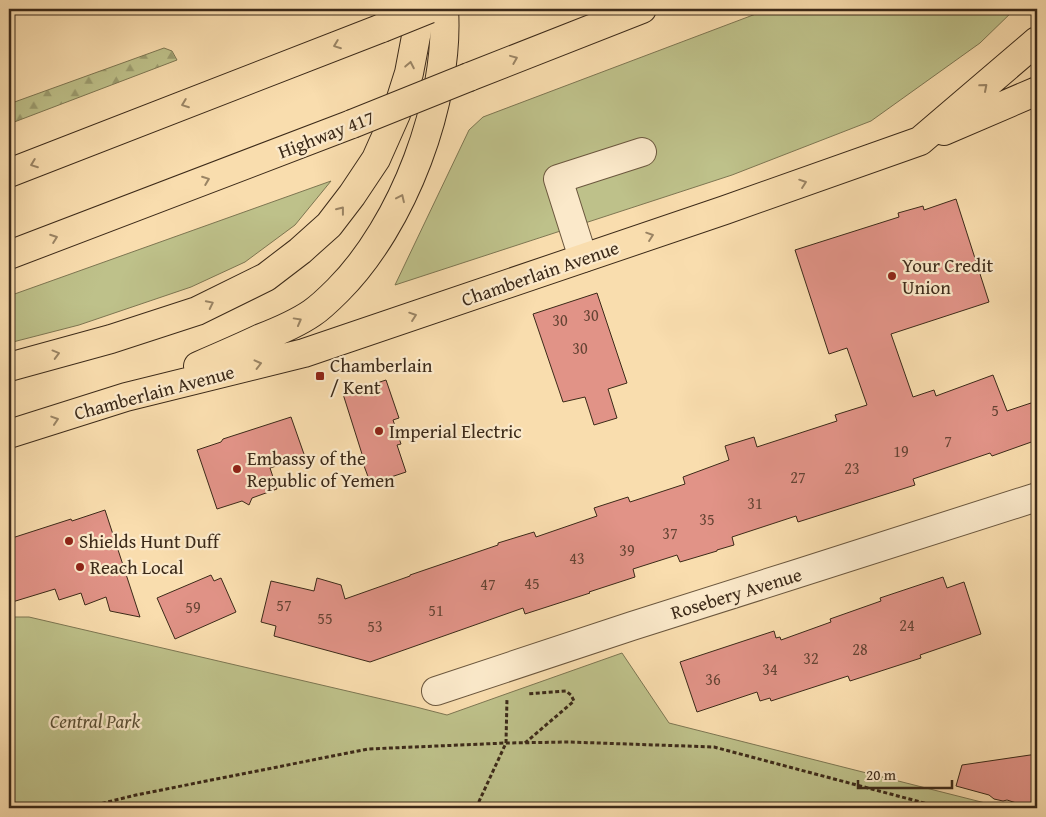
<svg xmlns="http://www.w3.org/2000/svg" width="1046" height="817" font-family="'Gentium Book Plus',serif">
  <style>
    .green { fill: #bec18a; stroke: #7d7652 }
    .forest { fill: url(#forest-firs); stroke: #7d7652 }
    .building { fill: #e19387; stroke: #3c2a19 }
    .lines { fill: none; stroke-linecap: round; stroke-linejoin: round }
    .minor-casing { stroke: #6b573e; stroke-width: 30 }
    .major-casing { stroke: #3c2a19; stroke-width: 30 }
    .highway-casing { stroke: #3c2a19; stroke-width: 30 }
    .path { stroke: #3c2a19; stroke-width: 3; stroke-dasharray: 4 2.5; stroke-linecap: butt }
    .minor { stroke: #fbe9ca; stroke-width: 28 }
    .major { stroke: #f9ddae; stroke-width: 28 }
    .highway { stroke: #f9ddae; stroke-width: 28 }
    .highway-bridge-casing { stroke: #3c2a19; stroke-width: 30; stroke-linecap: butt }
    .highway-bridge { stroke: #f9ddae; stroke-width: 28 }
    .oneway { stroke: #9a8464 }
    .poi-dot { fill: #8f2418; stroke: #fbe9ca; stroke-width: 2 }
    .labels { text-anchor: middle; stroke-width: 4.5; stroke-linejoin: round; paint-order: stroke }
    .number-label { font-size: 16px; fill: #654434 }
    .street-label { font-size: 19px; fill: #3c2a19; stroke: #fbe9ca }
    .poi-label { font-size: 19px; fill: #3c2a19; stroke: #fbe9ca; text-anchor: start }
    .park-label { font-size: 19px; font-style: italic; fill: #5c5035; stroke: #fbe9ca }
  </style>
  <defs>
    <pattern id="forest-firs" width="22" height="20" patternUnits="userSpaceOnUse" patternTransform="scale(1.25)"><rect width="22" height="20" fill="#bec18a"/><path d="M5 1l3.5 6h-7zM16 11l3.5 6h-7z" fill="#9c9d70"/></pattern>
  </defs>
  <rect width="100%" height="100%" fill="#f9ddae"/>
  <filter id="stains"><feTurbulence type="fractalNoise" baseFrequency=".004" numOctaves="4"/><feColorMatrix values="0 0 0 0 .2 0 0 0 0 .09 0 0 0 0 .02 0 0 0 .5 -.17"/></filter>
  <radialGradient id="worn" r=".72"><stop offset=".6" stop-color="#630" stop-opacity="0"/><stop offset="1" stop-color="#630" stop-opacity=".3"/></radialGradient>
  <path class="green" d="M769,9h246l-35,34 -109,78 -139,54 -337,110 74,-155 14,-13z
    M331,181l-36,44 -50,37 -54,25 -112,38 -70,18v-47z
    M9,617h20l387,90 31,8 59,-21 116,-41 47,70 336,85h-996z"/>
  <path class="forest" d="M164,48l8,3 5,9 -168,64v-20z"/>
  <path class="building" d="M956,199l33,103 -98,32 22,63 21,-7 2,6 57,-21 14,36 30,-10v39l-45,16 -2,-3 -77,26 2,6 -117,37 -2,-6 -64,21 2,8 -17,5v1l-37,11 -3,-7 -44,14 2,8 -46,15 1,1 -65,21 -2,-6 -153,54 -96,-26 2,-10 -15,-4 10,-41 43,10 3,-13 24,7 4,14 65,-23v-1l88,-30v-2l36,-11 2,5 61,-21 -3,-8 34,-11 2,5 55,-18 -2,-7 46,-17 -4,-14 29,-9 3,10 80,-26 -2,-6 32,-10 -20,-57 -18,6 -34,-104 104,-33 -1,-4 25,-7 1,4z
    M597,293l30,90 -19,6 9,29 -23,7 -9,-28 -22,5 -30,-88z
    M386,380l13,38 -6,2 8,24 -4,1 9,27 -24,8v-2l-12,4 -10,-27 2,-1 -19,-60z
    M291,417l14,40 -35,11 7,21 -25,9 -3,7 -7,-4 -25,8 -20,-59 24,-8 2,-3z
    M105,510l35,107 -30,-6 -4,-14 -21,8 -4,-12 -22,7 -4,-11 -46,14v-64l62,-20 1,2z
    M211,575l3,6 7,-3 15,34 -61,27 -18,-41z
    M943,577l4,11 17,-6 17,52 -61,21 1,3 -71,23 -2,-5 -77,25 -1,-3 -10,3 -3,-9 -60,20 -17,-50 94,-31 2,7 4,-1 1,3 50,-18 -1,-3 51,-18 -1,-3z
    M1037,754v54h-5l-25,-8 -4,1 -9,-2 -5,-4 -33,-9 6,-21z"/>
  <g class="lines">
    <defs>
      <path id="minor" d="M583,258l-25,-79 84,-27
        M436,691l196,-65 164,-52 241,-77"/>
      <path id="major" d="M944,131l93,-40
        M198,366c21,-9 42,-18 63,-28 18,-7 35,-14 51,-25 9,-6 18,-15 26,-23 65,-65 112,-189 106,-281
        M9,434l117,-37 178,-44 421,-143 195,-69 117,-100"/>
      <path id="highway" d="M469,77l173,-68
        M9,173l373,-145
        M9,255l343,-131
        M9,367l102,-28 86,-28 69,-34 34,-26 29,-26 23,-30 24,-36 20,-45 13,-41 8,-42v-22"/>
    </defs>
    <use href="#minor" class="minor-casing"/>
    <use href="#major" class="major-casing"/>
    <use href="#highway" class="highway-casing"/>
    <path class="path" d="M525,743l49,-42 -3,-6 -5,-4 -39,3
      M83,808l53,-13 232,-46 138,-6 63,-1 145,5 229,61
      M476,808l30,-65 1,-45"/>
    <use href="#minor" class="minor"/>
    <use href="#major" class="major"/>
    <use href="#highway" class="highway"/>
    <defs>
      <path id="highway-bridge" d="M382,28l47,-19
        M352,124l117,-47"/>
    </defs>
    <use href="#highway-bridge" class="highway-bridge-casing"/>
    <use href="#highway-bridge" class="highway-bridge"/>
  </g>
  <defs><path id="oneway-chevron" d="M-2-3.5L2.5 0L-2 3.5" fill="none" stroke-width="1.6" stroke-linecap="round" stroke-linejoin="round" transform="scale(1.25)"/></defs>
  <g class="oneway">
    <use href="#oneway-chevron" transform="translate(337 45) rotate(159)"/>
    <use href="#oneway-chevron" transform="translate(514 59) rotate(-22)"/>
    <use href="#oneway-chevron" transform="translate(410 65) rotate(-79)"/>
    <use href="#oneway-chevron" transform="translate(984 87) rotate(-41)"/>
    <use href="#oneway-chevron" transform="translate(185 104) rotate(159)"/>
    <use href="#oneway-chevron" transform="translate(34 164) rotate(159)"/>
    <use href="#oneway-chevron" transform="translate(206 180) rotate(-21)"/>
    <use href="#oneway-chevron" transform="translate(803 183) rotate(-19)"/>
    <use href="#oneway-chevron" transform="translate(401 198) rotate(-65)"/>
    <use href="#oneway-chevron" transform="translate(341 210) rotate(-52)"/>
    <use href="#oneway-chevron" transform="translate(650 236) rotate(-19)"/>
    <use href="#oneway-chevron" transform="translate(54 238) rotate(-20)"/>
    <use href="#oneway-chevron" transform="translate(210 304) rotate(-26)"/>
    <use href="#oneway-chevron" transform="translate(413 316) rotate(-19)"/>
    <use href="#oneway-chevron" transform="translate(298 321) rotate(-29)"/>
    <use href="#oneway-chevron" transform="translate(56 354) rotate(-15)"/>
    <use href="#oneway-chevron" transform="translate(258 364) rotate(-14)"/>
    <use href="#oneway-chevron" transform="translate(55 420) rotate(-18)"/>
  </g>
  <g class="poi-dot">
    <circle cx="892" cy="276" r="5"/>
    <rect x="315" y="371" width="10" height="10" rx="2.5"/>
    <circle cx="379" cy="431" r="5"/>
    <circle cx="237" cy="469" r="5"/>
    <circle cx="69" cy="541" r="5"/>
    <circle cx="80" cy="567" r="5"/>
  </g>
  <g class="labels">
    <g class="number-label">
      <text x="591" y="321">30</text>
      <text x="560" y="326">30</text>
      <text x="580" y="354">30</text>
      <text x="995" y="416">5</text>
      <text x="948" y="447">7</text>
      <text x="901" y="457">19</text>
      <text x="852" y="474">23</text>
      <text x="798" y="483">27</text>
      <text x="755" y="509">31</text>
      <text x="707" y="525">35</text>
      <text x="670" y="539">37</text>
      <text x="627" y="556">39</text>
      <text x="577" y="564">43</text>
      <text x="532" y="589">45</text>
      <text x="488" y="590">47</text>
      <text x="284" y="611">57</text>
      <text x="193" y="613">59</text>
      <text x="436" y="616">51</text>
      <text x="325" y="624">55</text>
      <text x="907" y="631">24</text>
      <text x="375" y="632">53</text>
      <text x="860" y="655">28</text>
      <text x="811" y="664">32</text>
      <text x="770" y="675">34</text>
      <text x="713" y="685">36</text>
    </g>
    <g class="street-label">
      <text transform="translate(326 134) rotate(-21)" y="7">Highway 417</text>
      <text transform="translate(540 273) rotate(-19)" y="7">Chamberlain Avenue</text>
      <text transform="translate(154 392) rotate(-15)" y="7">Chamberlain Avenue</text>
      <text transform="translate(736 593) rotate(-17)" y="7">Rosebery Avenue</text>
    </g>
    <g class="poi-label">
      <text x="902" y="272">Your Credit<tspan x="902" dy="22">Union</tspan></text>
      <text x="330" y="372">Chamberlain<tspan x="330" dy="22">/ Kent</tspan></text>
      <text x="389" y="438">Imperial Electric</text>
      <text x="247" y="465">Embassy of the<tspan x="247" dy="22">Republic of Yemen</tspan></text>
      <text x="79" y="548">Shields Hunt Duff</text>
      <text x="90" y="574">Reach Local</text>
    </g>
    <g class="park-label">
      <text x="95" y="728">Central Park</text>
    </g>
  </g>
  <rect width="1046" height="817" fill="none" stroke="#f9ddae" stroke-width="30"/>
  <rect x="10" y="10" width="1026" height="797" fill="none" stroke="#3c2a19" stroke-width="2.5"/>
  <rect x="15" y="15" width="1016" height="787" fill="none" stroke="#3c2a19"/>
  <path d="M858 780v8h94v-8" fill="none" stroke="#3c2a19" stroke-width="2.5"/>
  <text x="866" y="780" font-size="15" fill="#3c2a19" stroke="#fbe9ca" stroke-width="4" paint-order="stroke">20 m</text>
  <rect width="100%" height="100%" filter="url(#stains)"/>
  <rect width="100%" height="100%" fill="url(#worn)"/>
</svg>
